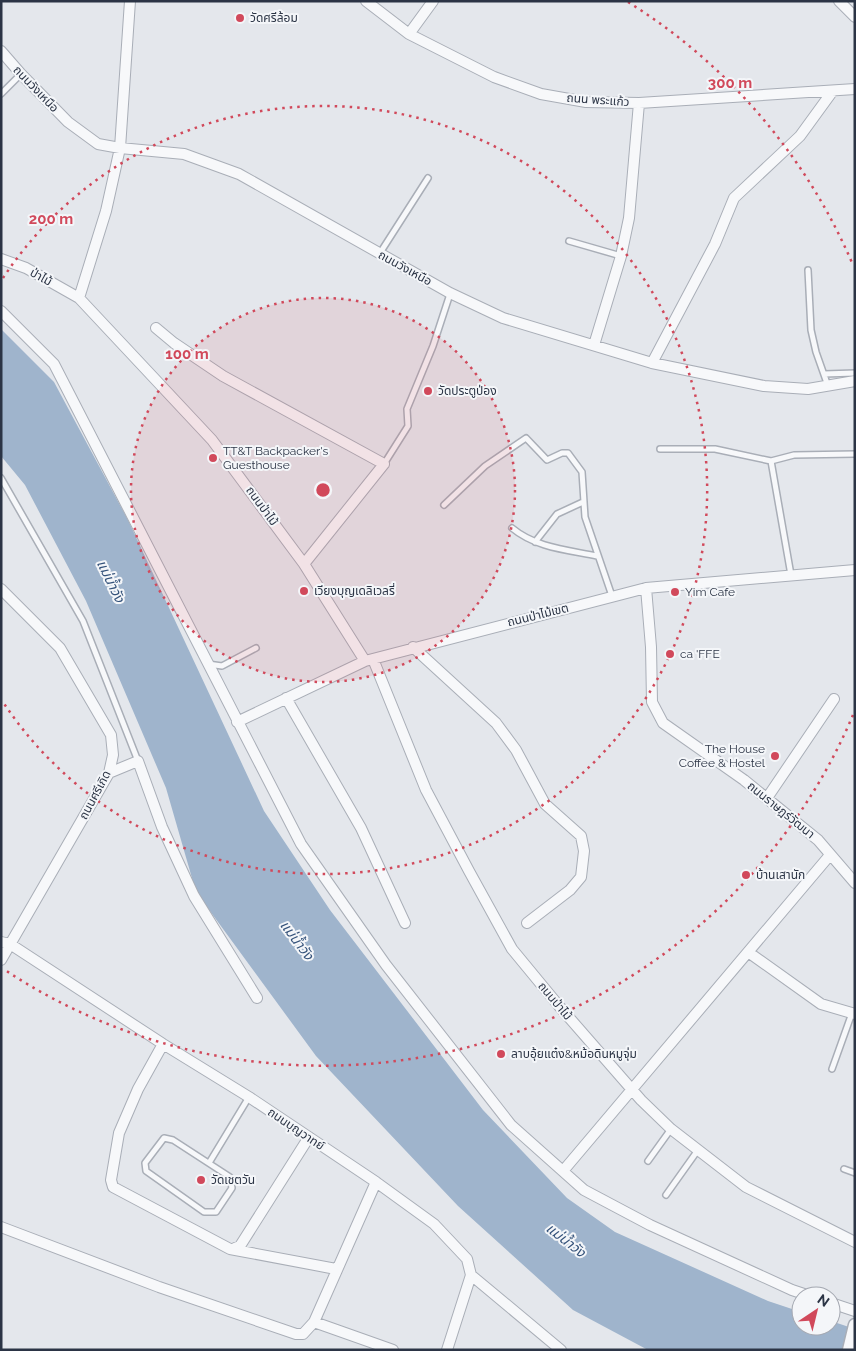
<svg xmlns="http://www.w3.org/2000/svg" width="856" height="1351" font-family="Raleway,'Noto Sans Thai',sans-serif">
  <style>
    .water { fill: #9fb4cc }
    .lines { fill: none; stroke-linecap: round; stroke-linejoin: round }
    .service-casing { stroke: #a9aeb7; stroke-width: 8 }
    .minor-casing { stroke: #a9aeb7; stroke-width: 12 }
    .tertiary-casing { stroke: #a9aeb7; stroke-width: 15 }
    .service { stroke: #f7f8fa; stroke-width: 5 }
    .minor { stroke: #f7f8fa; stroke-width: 10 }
    .tertiary { stroke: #f7f8fa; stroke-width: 12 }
    .ring { fill: none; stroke: #d1495b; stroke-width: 2.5; stroke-dasharray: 2.5 5 }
    .poi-dot { fill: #d1495b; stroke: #f4f6f9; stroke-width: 2 }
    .labels { text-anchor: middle; stroke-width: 4; stroke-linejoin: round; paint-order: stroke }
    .poi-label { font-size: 12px; fill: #2b3445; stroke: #f4f6f9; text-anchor: start }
    .street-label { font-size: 12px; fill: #2b3445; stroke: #f4f6f9 }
    .water-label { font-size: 14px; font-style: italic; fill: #34527a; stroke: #f4f6f9 }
    .centre { fill: #d1495b; stroke: #f4f6f9; stroke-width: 2.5 }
    .ring-label { font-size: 15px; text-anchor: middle; font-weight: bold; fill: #d1495b; stroke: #f4f6f9; stroke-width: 4; stroke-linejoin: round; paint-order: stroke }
  </style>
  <rect width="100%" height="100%" fill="#e4e7ec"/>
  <path class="water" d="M1,329l53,53 74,138 136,291 66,99 153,200 84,88 48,34 153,69 33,11v14h30v-5l24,8v21h-207l-75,-40 -115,-104 -142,-150 -120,-164 -30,-104 -80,-187 -61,-116 -24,-29z"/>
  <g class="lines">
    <defs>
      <path id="service" d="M1,94l20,-20
        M569,241l52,15
        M380,253l48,-75
        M808,270l3,60 5,22 12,34
        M824,374l31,-1
        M660,449h55l56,12 23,-6 61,-1
        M771,461l20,114
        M384,464l24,-38 -1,-17 26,-63 17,-52
        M1,478l82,143 55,140
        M444,505l41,-39 41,-28 21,22 15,-7h6l14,19 3,45 27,79
        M512,528c24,20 56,22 85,28
        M535,542l22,-28 26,-12
        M208,664l14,2 34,-18
        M832,1069l20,-56
        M164,1138l9,2 57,37 2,11 -16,24h-12l-58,-41 -1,-8z
        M648,1161l23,-32
        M209,1163l40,-66
        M844,1169l11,4
        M666,1195l32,-45"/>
      <path id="minor" d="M366,1l43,33 85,43 47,17 45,8 53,1 216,-14
        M839,1l16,16
        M409,34l24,-33
        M1,51l20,23 47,48 30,22 22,4 64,6 55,20 211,119 53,25 149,45 112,23 44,3 47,-8
        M1,259l25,9 53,30 133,142 92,124 61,97
        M79,298l27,-87 14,-63 10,-147
        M1,311l53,53 247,480 85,121 125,160 73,65 66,35 142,65 18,6
        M156,328l18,15 49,33 161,88 -80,100
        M594,345l27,-89 8,-38 10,-115
        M652,363l63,-119 19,-46 66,-62 32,-44
        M646,588l5,59 1,55 11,21 81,57 74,60 37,43
        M1,589l59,59 51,87 2,20 -4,18 -108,187
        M413,647l83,76 20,27 29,54 36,32 3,15 -3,26 -11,13 -43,33
        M373,659l53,131 43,81 43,78 47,57 82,94 30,29 75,58 109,55
        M286,698l75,130 44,95
        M237,722l128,-61 281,-73 209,-18
        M109,773l29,-12 24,66 32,69 63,102
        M767,798l67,-99
        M1,942l9,2 153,100 86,53 127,85 58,42 33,35 4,16 90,75
        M748,952l73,52 34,10
        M163,1044l-25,45 -19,44 -8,47 2,7 117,62 106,20
        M563,1171l267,-316
        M1,1227l158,60 137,47h7l11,-12 62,-140
        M235,1248l5,-2 69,-109
        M831,1303l24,8
        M314,1322l79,28
        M447,1350l24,-75"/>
      <path id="tertiary" d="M849,1350l6,-25"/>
    </defs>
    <use href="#service" class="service-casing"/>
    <use href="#minor" class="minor-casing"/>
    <use href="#tertiary" class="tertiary-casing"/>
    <use href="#service" class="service"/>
    <use href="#minor" class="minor"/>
    <use href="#tertiary" class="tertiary"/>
  </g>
  <circle cx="323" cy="490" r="192" fill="#d1495b" fill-opacity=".12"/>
  <g class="ring">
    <circle cx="323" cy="490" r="192"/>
    <path d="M3 278A384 384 0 1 1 3 702"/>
    <path d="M853 715A576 576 0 0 1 5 970M628 2A576 576 0 0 1 853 265"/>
  </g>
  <g class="poi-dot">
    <circle cx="240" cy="18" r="5"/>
    <circle cx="428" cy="391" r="5"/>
    <circle cx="213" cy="458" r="5"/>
    <circle cx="304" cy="591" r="5"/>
    <circle cx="675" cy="592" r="5"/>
    <circle cx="670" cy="654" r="5"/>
    <circle cx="775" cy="756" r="5"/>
    <circle cx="746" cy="875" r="5"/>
    <circle cx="501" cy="1054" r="5"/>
    <circle cx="201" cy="1180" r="5"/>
  </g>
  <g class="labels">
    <g class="poi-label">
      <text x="250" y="22">วัดศรีล้อม</text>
      <text x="438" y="395">วัดประตูป่อง</text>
      <text x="223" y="455">TT&amp;T Backpacker's<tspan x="223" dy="14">Guesthouse</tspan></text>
      <text x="314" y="595">เวียงบุญเดลิเวลรี่</text>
      <text x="685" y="596">Yim Cafe</text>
      <text x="680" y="658">ca 'FFE</text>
      <text x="765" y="753" text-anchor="end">The House<tspan x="765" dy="14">Coffee &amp; Hostel</tspan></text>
      <text x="756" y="879">บ้านเสานัก</text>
      <text x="511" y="1058">ลาบอุ้ยแต๋ง&amp;หม้อดินหมูจุ่ม</text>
      <text x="211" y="1184">วัดเชตวัน</text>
    </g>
    <g class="street-label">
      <text transform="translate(36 89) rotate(46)" y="4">ถนนวังเหนือ</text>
      <text transform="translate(598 100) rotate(4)" y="4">ถนน พระแก้ว</text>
      <text transform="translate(405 268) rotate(29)" y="4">ถนนวังเหนือ</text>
      <text transform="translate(41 277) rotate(29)" y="4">ป่าไม้</text>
      <text transform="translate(262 506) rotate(54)" y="4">ถนนป่าไม้</text>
      <text transform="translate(538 615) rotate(-14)" y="4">ถนนป่าไม้เขต</text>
      <text transform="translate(95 795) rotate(-62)" y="4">ถนนศรีเกิด</text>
      <text transform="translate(781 810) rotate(39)" y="4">ถนนราษฎร์วัฒนา</text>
      <text transform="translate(555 1001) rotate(50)" y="4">ถนนป่าไม้</text>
      <text transform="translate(296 1129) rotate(34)" y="4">ถนนบุญวาทย์</text>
    </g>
    <g class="water-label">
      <text transform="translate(111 581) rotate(64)" y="5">แม่น้ำวัง</text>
      <text transform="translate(297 940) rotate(53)" y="5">แม่น้ำวัง</text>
      <text transform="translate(566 1240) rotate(38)" y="5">แม่น้ำวัง</text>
    </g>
  </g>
  <circle cx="323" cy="490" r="8" class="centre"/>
  <g class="ring-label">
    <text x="730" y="88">300 m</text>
    <text x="51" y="224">200 m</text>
    <text x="187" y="359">100 m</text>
  </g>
  <rect width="856" height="1351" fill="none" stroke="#2b3445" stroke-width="5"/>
  <g transform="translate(816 1311) rotate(35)"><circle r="24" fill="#f4f6f9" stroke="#a4a8b1"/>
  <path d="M0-4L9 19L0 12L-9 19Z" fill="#d1495b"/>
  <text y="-8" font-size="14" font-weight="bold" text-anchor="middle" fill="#2b3445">N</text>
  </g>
</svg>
